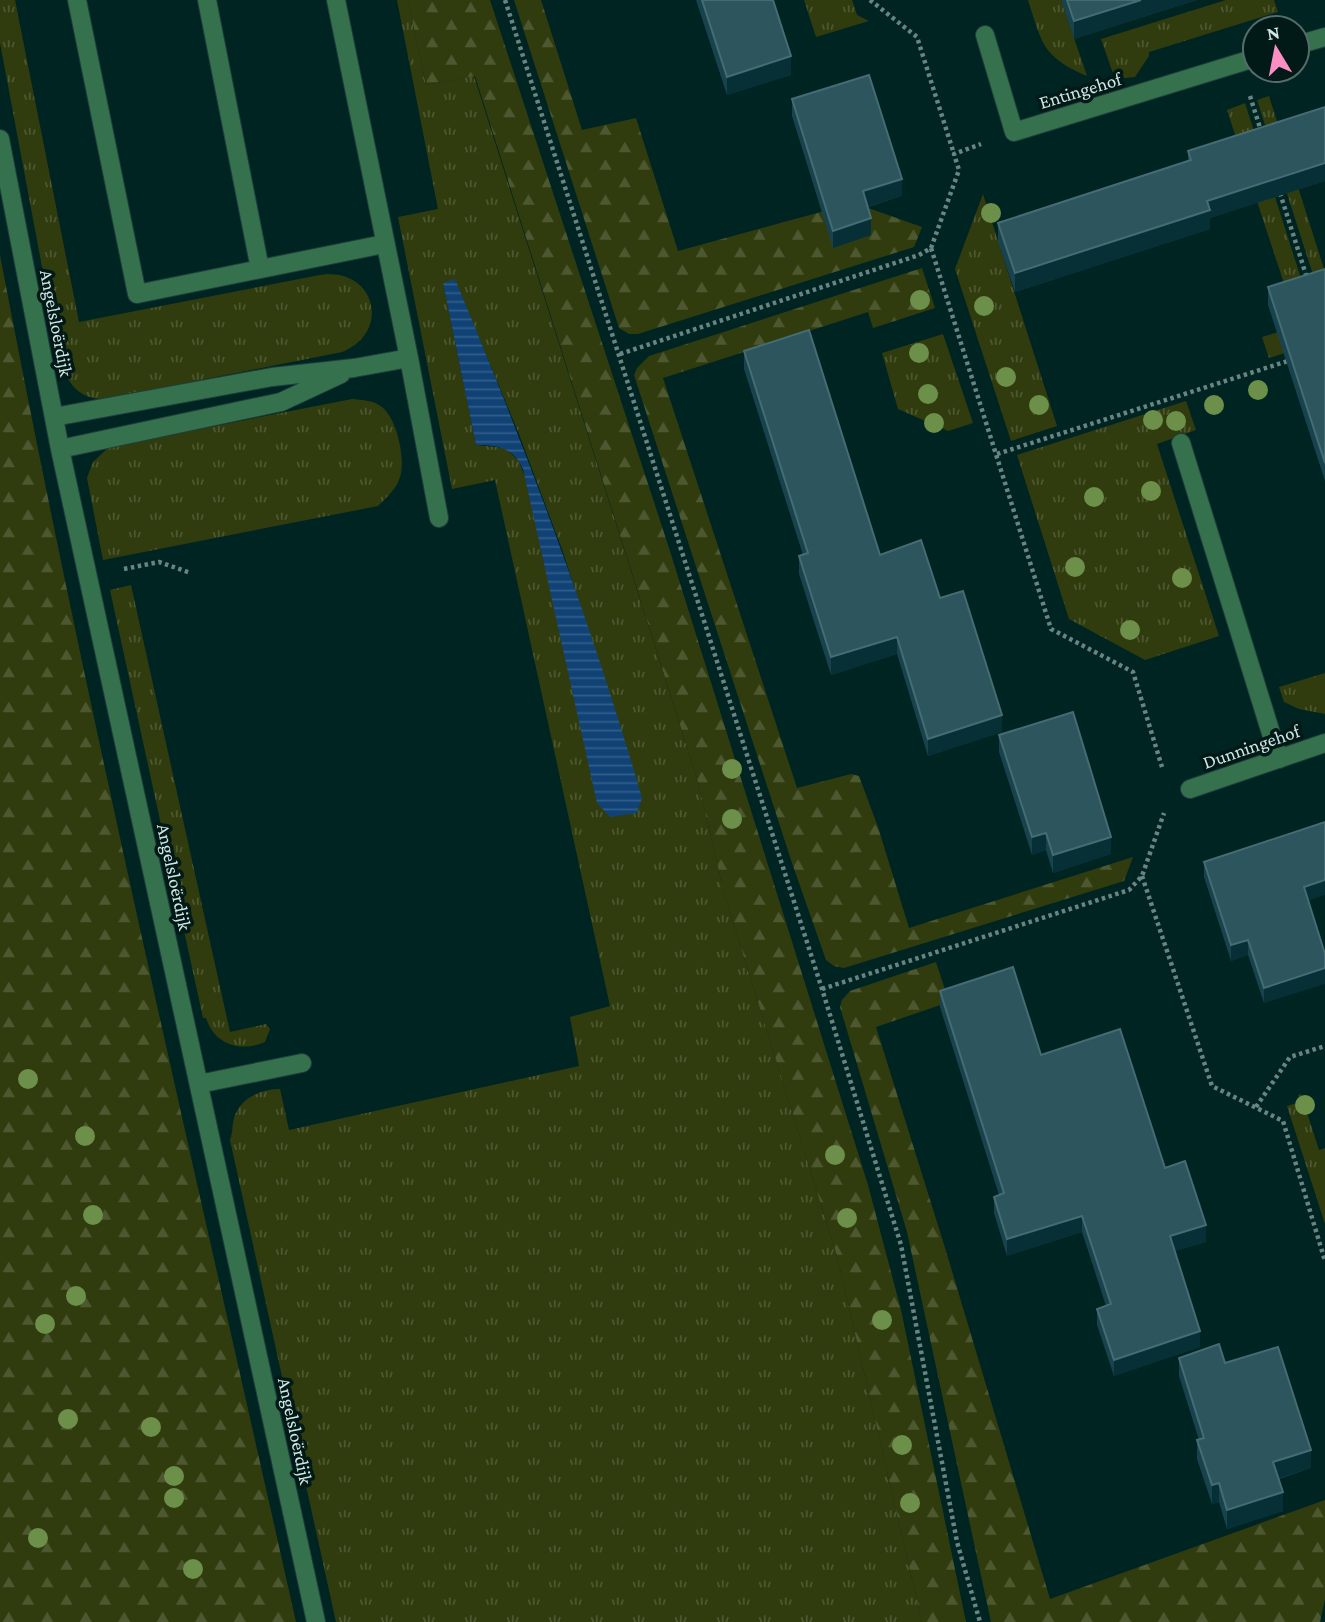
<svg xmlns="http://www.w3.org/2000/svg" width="1325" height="1622" font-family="'Crimson Pro',serif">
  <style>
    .grass { fill: url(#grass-tufts); fill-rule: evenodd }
    .forest { fill: url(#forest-firs) }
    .water { fill: url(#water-rules) }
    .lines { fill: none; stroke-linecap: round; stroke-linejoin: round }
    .service-casing { stroke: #1e3f3d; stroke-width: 20 }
    .minor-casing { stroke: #1e3f3d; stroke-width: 20 }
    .path { stroke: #698583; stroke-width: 4.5; stroke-dasharray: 3.5 3.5; stroke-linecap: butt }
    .service { stroke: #36714e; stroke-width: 18 }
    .minor { stroke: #36714e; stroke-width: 18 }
    .tree { fill: #6c904a }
    .wall { fill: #18434e }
    .shaded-wall { fill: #062f36 }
    .building { fill: #2c555e; stroke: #466c73; stroke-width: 2 }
    .labels { text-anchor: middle; stroke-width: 7; stroke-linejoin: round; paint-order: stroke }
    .street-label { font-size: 19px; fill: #d3e7e4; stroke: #011a18 }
  </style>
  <defs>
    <pattern id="grass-tufts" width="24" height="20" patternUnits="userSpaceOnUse" patternTransform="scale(1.75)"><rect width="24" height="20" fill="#303c0e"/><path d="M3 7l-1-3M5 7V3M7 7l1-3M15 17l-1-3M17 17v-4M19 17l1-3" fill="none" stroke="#4d5831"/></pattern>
    <pattern id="forest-firs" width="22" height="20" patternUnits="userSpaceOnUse" patternTransform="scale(1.75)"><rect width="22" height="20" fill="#303c0e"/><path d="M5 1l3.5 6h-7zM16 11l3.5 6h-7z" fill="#4d5831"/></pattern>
    <pattern id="water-rules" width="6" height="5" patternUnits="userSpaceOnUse" patternTransform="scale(1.75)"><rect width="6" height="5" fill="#104275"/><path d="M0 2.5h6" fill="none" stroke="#325d88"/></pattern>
  </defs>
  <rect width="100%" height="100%" fill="#002422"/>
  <path class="grass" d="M0,0h15l64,322 241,-47c54,-9 73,56 22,77l-221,44c-7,1 -15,3 -22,3 -33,-3 -39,-37 -44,-63l-55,-293z
    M397,0h11l18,85 48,-9 224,706 26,111 113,363 85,366h-586l-106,-482c3,-7 2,-15 4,-22 6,-20 27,-29 46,-29l9,41 290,-64 -9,-49 40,-11 -115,-526 -43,9 -54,-272 40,-8zM455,280l64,154 43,115 74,230 -117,-318 -14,-13 -29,-3 -33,-162z
    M804,0h48l5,15 12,6 -53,16z
    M1028,0h33l26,76c-44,-19 -45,-32 -59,-76z
    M1226,0h48l4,12 -129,40v4l-14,21 -20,2 -14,-40z
    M1269,96l56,176v40l-68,-212z
    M1245,103l76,238 -52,17 -7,-21 36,-11 -71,-216z
    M983,194l74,232 -46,15 -56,-172z
    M943,334l30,89 -25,8 -50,-22 -16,-56z
    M352,399c9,1 19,1 27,6 18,10 28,57 20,75 -4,10 -13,18 -21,26l-275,54 -16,-82 6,-16 16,-15z
    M1186,401l10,29 -39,14 62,192 -74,24 -76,-41 -52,-164z
    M131,585l99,447 36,-8 4,5 -5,13c-25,11 -51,2 -59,-24h-3l-93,-428z
    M1325,673v41l-26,-5 -15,-7 -5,-15z
    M1301,1094l18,56 6,-2v76l-38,-118 13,-4 -2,-7z"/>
  <path class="forest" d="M408,0h82l179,548 199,637 33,125 65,312h-44l-85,-366 -113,-363 -26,-111 -223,-706 -49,9z
    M514,0h27l41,130 54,-12 42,133 176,-48 68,24 -8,20 -276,87h-9l-10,-6z
    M0,255c87,458 194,912 296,1367h-296z
    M922,268l13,40 -62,20 -5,-16 -205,66 134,410 54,-14 8,2 19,51 31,101 224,-71 -9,24 -280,87 -10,-2 -8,-6 -34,-97 -158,-488 3,-7 12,-12z
    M936,962l13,40 -73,25 70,224 104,348 275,-99v99l-5,23h-329l-84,-390 -67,-225 2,-7 8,-9z"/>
  <path class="water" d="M455,279c71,170 136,342 187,519l-5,15 -27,4 -13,-14 -74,-334c-9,-21 -25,-24 -47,-24l-33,-162z"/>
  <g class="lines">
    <defs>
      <path id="service" d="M77,0l60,294 247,-50
        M207,0l53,269
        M336,0l73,358
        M0,139l60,310 256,1173
        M54,417l218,-40 82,-9 55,-10 30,160
        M1181,443l98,316
        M60,449l221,-47 60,-28
        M199,1084l103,-21"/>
      <path id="minor" d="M985,35l29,97 241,-74
        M1297,45l28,-8
        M1190,789l135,-46"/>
    </defs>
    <use href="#service" class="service-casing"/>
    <use href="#minor" class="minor-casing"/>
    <path class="path" d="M505,0l317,989 79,256 56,297 23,80
      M870,0l47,37 37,117
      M1250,96l11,35
      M1280,193l27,85
      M931,248l28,-78 -5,-16 27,-10
      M620,354l299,-99 12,-7 120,381 82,43 29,95
      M997,454l294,-94
      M124,569l35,-7 32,11
      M1142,876l70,210 71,35 42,140
      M822,989l307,-99 13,-14 22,-63
      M1256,1107l34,-50 35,-11"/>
    <use href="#service" class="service"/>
    <use href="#minor" class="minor"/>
  </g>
  <g class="tree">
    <circle cx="991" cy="213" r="10"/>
    <circle cx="920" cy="300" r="10"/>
    <circle cx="984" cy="306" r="10"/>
    <circle cx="919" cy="353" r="10"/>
    <circle cx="1006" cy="377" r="10"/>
    <circle cx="1258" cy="390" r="10"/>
    <circle cx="928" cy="394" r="10"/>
    <circle cx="1039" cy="405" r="10"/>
    <circle cx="1214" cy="405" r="10"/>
    <circle cx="1153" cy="420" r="10"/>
    <circle cx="1176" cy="421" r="10"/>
    <circle cx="934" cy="423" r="10"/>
    <circle cx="1151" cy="491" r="10"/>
    <circle cx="1094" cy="497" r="10"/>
    <circle cx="1075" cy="567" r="10"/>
    <circle cx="1182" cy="578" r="10"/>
    <circle cx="1130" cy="630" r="10"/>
    <circle cx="732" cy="769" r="10"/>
    <circle cx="732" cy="819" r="10"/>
    <circle cx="28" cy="1079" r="10"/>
    <circle cx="1305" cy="1105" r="10"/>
    <circle cx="85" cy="1136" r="10"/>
    <circle cx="835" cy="1155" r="10"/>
    <circle cx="93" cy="1215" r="10"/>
    <circle cx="847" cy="1218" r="10"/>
    <circle cx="76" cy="1296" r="10"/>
    <circle cx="882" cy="1320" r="10"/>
    <circle cx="45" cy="1324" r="10"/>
    <circle cx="68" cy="1419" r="10"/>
    <circle cx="151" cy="1427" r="10"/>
    <circle cx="902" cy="1445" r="10"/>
    <circle cx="174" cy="1476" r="10"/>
    <circle cx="174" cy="1498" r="10"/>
    <circle cx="910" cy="1503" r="10"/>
    <circle cx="38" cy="1538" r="10"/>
    <circle cx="193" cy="1569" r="10"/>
  </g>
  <path class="wall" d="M696,0h77l18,75 -64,20z
    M1061,0h136l-123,39z
    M792,99l110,97 -34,11 3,28 -38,13 -41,-132z
    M1325,107v74l-115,37v11l-195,63 -17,-50v-19l190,-61v-11z
    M1325,269v212l-57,-176v-18z
    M744,351l136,204 60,43 62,134 -74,24 -31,-102 -66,21 -32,-101v-18l4,-1 -59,-186z
    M999,735l112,119 -58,19 -7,-23 -14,5 -33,-103z
    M1204,862l104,39 -44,102 -16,-48 -17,6 -27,-84z
    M940,991l101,64 124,113 41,74 -31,9 25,96 -86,29 -17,-51v-16l9,-3 -24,-74 -75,24 -13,-43v-16l5,-2 -59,-188z
    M1179,1358l46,5 86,105 -32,11 4,32 -56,18 -8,-27 -7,2 -15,-45v-19h2l-20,-64z"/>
  <path class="shaded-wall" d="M1141,0h56l-123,39v-18z
    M791,56v19l-64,20v-18z
    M1325,163v18l-115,37v11l-195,63v-19l192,-72z
    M902,179v17l-39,12v-17z
    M871,218v17l-38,13v-17z
    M897,637v17l-66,21v-18z
    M1002,715v17l-74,24v-17z
    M1046,833v17l-14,5v-18z
    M1111,837v17l-58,19v-18z
    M1325,880v15l-21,7v-15z
    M1248,940v15l-17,6v-16z
    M1325,968v16l-61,19v-15z
    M1082,1216v16l-75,24v-17z
    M1206,1225v17l-36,11v-17z
    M1200,1331v16l-86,29v-16z
    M1311,1450v18l-38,12v-18z
    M1219,1483v19l-7,2v-19z
    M1283,1492v19l-56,18v-19z"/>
  <path class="building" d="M702,0h71l18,56 -64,21z
    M1067,0h74l-67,21z
    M869,75l33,104 -39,12 8,27 -38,13 -41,-132z
    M1325,107v56l-118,38 3,9 -195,63 -17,-50 193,-63 -3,-9z
    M1325,269v194l-57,-176z
    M809,330l71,225 41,-15 19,58 23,-7 39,124 -74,24 -31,-102 -66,20 -32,-101 9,-3 -64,-202z
    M1073,712l38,125 -58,18 -7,-22 -14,4 -33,-102z
    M1325,822v58l-21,7 21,67v14l-61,20 -16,-48 -17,5 -27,-83z
    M1013,967l28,88 79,-26 45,139 20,-7 21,64 -36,11 30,95 -86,29 -17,-51 14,-5 -29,-88 -75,23 -13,-42 10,-4 -64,-202z
    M1219,1344l6,19 53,-16 33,103 -38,12 10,30 -56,18 -8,-27 -7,2 -15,-45 7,-2 -25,-80z"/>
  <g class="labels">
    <g class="street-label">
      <text transform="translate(1080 90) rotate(-17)" y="7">Entingehof</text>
      <text transform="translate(57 323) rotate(79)" y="7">Angelsloërdijk</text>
      <text transform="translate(1251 746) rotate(-19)" y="7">Dunningehof</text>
      <text transform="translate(175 877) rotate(78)" y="7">Angelsloërdijk</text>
      <text transform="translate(296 1431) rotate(78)" y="7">Angelsloërdijk</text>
    </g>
  </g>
  <g transform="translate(1276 49) rotate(350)"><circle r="33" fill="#011a18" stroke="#556c6a" stroke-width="2"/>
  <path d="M0-5L12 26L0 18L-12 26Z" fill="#fb8fc4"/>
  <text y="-10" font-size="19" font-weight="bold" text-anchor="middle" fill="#d3e7e4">N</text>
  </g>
</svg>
